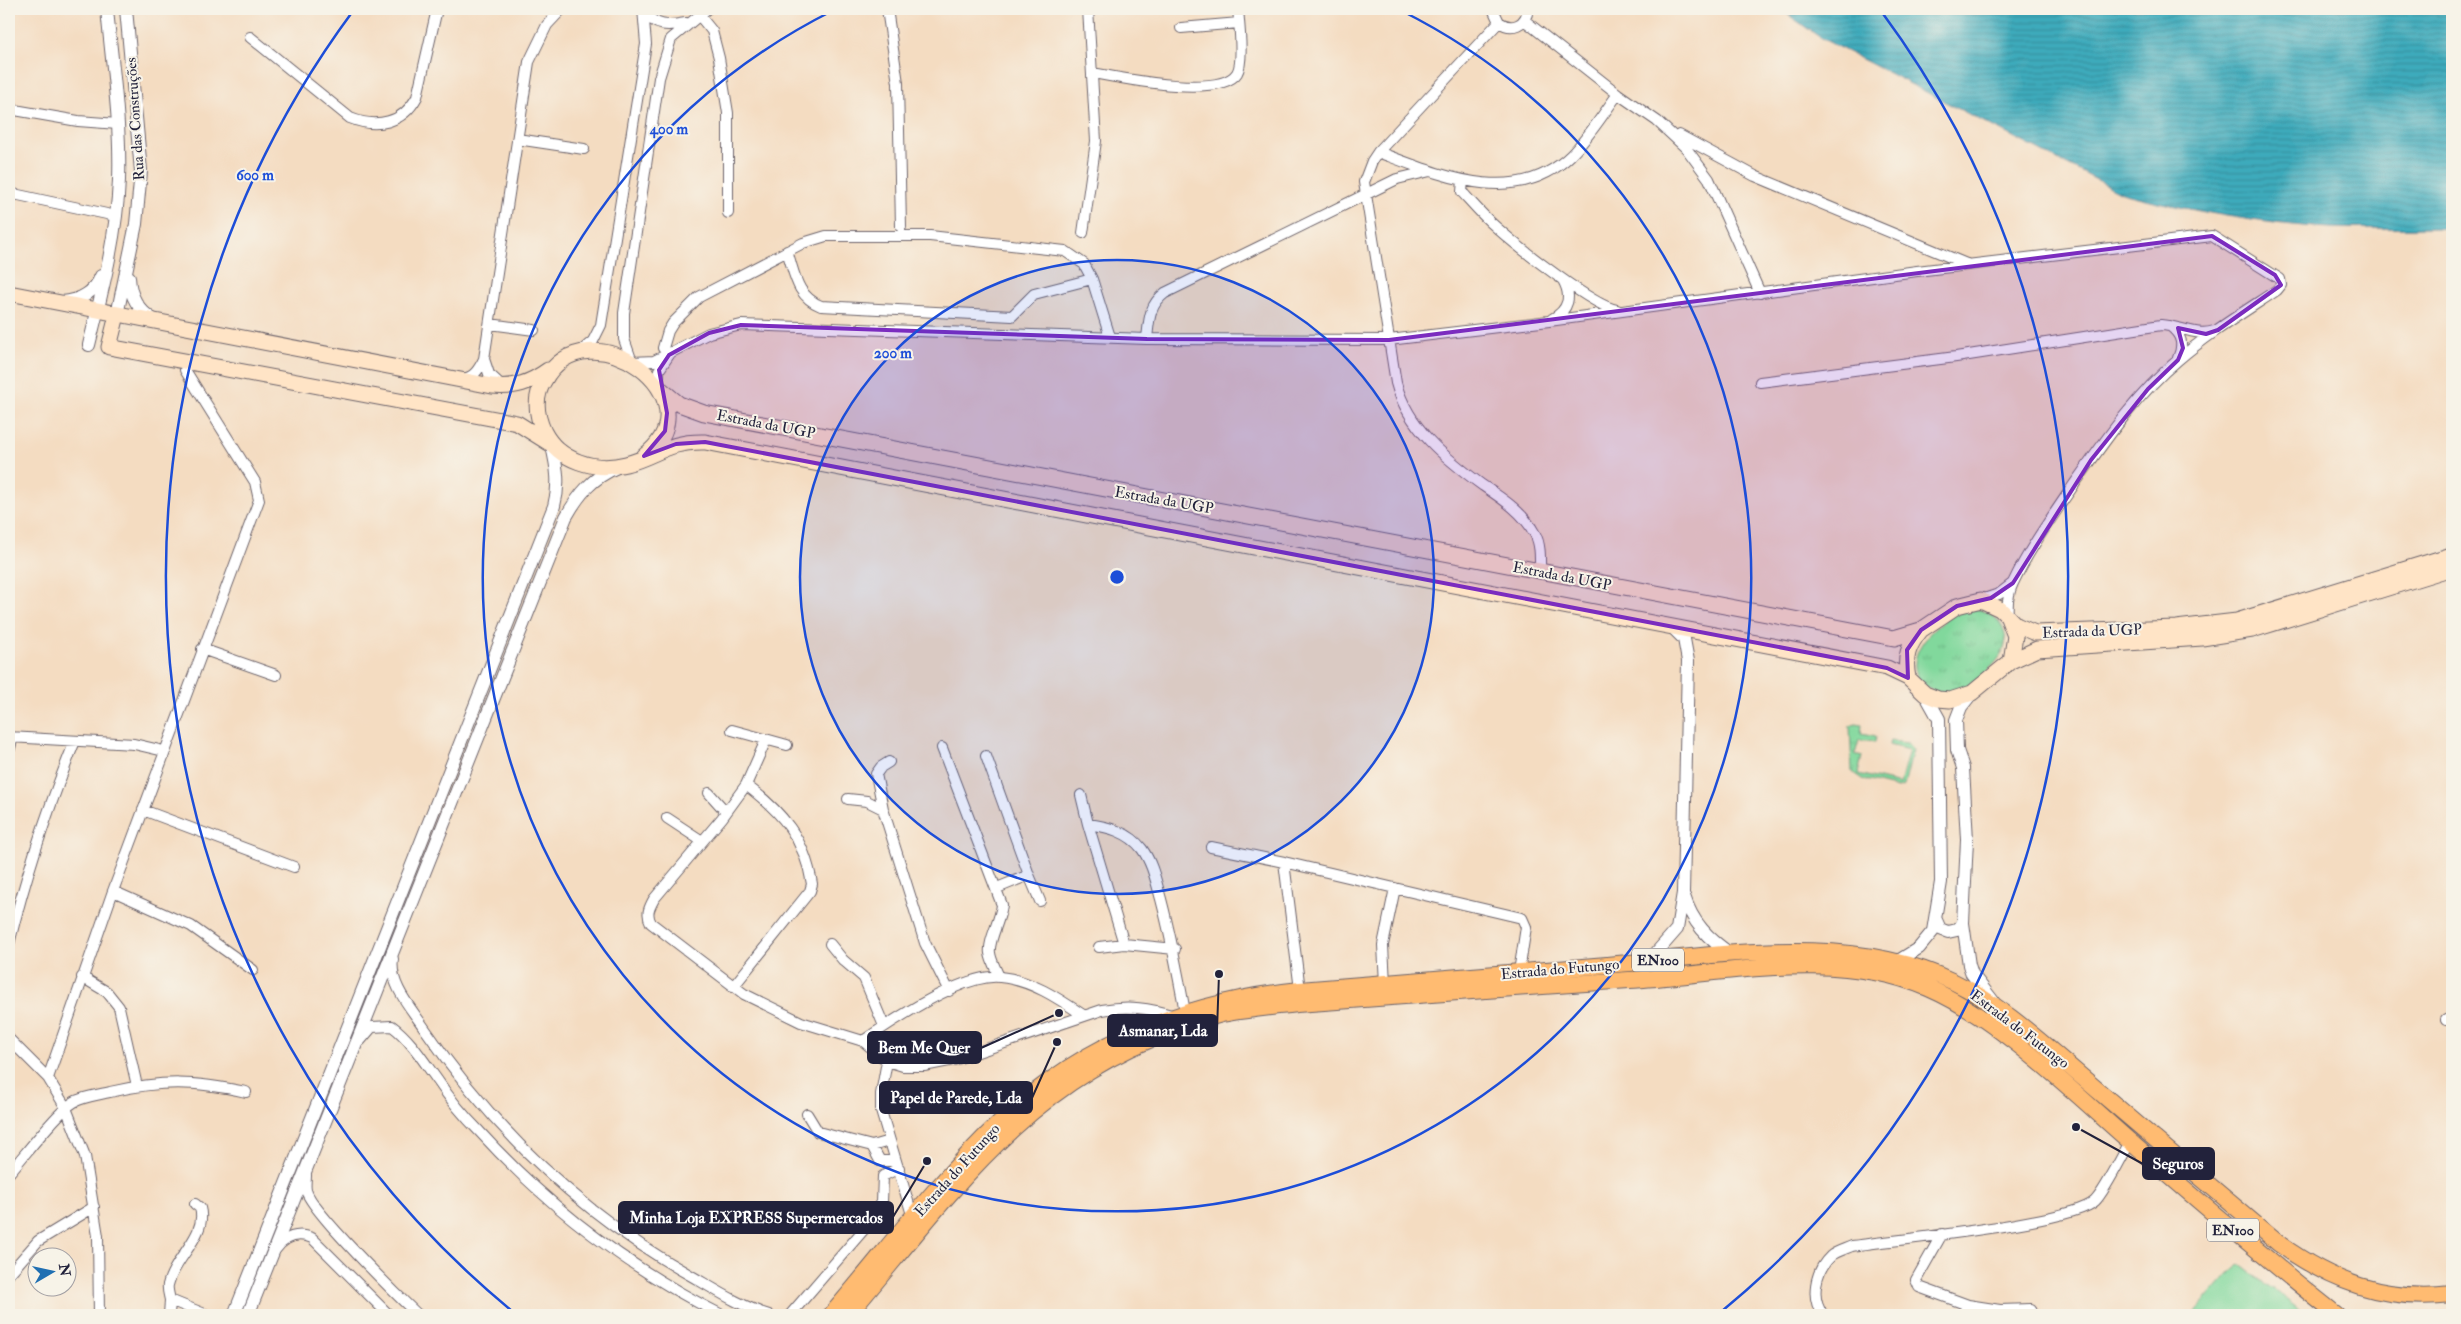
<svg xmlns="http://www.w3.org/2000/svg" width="2461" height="1324" font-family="'IM FELL Double Pica',serif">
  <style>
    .grass { fill: url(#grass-tufts); stroke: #527d6c }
    .garden { fill: #81d89c; stroke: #527d6c }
    .water { fill: url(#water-rules); stroke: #30667c }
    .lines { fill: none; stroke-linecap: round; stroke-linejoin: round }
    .minor-casing { stroke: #6c636a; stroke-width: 12 }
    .tertiary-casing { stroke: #6c636a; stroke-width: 14 }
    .secondary-casing { stroke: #6c636a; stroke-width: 17 }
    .primary-casing { stroke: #6c636a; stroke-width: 18 }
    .minor { stroke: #fff; stroke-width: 10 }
    .tertiary { stroke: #fff; stroke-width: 12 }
    .secondary { stroke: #ffe4c6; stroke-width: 15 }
    .primary { stroke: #ffbb71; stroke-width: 16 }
    .marked { fill: #7b2cbf; fill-opacity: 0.2; stroke: #7b2cbf; stroke-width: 4; stroke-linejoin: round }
    .ring { fill: none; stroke: #1d4ed8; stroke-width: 2.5 }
    .labels { text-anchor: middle; stroke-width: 4; stroke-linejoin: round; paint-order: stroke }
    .shield { fill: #f7f3e8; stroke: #62616f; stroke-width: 1 }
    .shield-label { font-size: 14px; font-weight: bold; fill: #22223b }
    .street-label { font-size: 15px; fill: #22223b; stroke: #f7f3e8 }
    .centre { fill: #1d4ed8; stroke: #f7f3e8; stroke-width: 2.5 }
    .ring-label { font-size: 15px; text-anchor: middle; font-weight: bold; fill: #1d4ed8; stroke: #f7f3e8; stroke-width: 4; stroke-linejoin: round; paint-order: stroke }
    .leader { fill: none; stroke: #22223b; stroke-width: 2 }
    .callout-dot { fill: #22223b; stroke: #f7f3e8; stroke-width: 2 }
    .callout { fill: #22223b; stroke: #22223b; stroke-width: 2 }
    .callout-label { font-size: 16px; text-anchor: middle; font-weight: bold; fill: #fff }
  </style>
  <defs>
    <pattern id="grass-tufts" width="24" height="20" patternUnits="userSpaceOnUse" patternTransform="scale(1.25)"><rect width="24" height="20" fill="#81d89c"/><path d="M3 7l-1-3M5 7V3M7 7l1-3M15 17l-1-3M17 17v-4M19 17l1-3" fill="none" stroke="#6fb987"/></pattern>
    <pattern id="water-rules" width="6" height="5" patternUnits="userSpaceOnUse" patternTransform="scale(1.25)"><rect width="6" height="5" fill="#3eabbc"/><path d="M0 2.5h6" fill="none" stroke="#348b9a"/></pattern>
  </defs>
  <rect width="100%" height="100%" fill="#f7f3e8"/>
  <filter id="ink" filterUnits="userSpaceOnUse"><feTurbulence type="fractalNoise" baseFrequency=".02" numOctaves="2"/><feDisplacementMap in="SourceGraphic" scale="10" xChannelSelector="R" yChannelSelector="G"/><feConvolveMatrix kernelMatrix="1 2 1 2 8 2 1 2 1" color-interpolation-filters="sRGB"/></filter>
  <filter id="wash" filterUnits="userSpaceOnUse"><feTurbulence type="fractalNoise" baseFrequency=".0096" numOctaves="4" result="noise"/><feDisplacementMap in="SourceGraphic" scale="20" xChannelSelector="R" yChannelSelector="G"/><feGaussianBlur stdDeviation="1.12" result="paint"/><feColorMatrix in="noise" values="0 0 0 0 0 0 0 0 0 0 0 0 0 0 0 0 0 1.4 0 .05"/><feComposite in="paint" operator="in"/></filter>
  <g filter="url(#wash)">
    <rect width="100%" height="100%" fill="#f4dcc1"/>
    <path class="grass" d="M1970,608c22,1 43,20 33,43 -8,18 -40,43 -60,43 -5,0 -12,-5 -17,-7 -5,-3 -7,-6 -9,-12 -12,-27 29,-62 53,-67z
      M1856,724l6,1 -1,8 15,3 -1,6 -16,-2 -4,14 7,2 -4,18 42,10 9,-34 -20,-5 1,-4 18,2 5,7 -9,36 -6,2 -36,-9 -10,-7 -2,-46z"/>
    <path class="garden" d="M2239,1263l67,52h-113z"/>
    <path class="water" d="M1780,9h672v219c-40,0 -82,1 -122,0 -69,-4 -141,-17 -208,-35l-301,-155z"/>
  </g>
  <g filter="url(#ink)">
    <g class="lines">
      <defs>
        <path id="minor" d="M707,9l-36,30 -12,39 -35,235v26l8,23 22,-1 55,-28 32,-8 406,14 242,1 160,-19 368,-50 295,-35 68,43 1,6 -4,5c-33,22 -69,44 -99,70 -42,35 -74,82 -105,126 -21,31 -44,63 -60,97 -5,10 -6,22 -5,34
          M887,9l11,74 3,144
          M1493,9l6,13c13,9 27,3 29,-13
          M644,11c11,17 25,15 42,12
          M699,15l13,16 7,27 9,55v100
          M1524,20l94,74 39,27 29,27 23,31 51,114
          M1499,22l-121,130 -6,9 -8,21 32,201c12,45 49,75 86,102 21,14 41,27 53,49 6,11 5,25 5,37
          M1181,28l58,-5
          M250,37l100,81c27,11 53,5 67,-21l20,-88
          M1093,73c27,5 127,26 144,0 7,-11 2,-50 1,-64
          M9,109l69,12 40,3
          M1679,135l76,41 214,89
          M517,139l67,10
          M1378,152c62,23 138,57 193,3 18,-18 32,-41 47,-61
          M1463,180l-1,12c11,12 22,25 35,36 20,18 97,79 120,82
          M9,193l107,23
          M1083,233l13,-92 -8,-132
          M787,251c8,23 9,45 34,55l191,10 22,-22 58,-15
          M1552,319c17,-9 20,-23 11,-39
          M490,324l44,6
          M2170,326c12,9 14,19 8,32
          M1147,339c2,-19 2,-34 18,-46l232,-114 33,-8
          M580,352l13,-11 8,-16 45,-281 -3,-35
          M669,355l-6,-7 5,-17 5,-8 26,-26 104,-54 23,-7h104l135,15 19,13 8,15 18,58
          M484,359l5,15 12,11
          M462,379c12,-1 17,-10 22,-20l45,-297 18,-37 15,-16
          M1760,382l196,-25 205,-32c18,1 37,12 53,6
          M659,388v-18l10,-15
          M1981,600l18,-6 13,-10
          M202,649l74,26
          M732,730l55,15
          M9,737l125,7 30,7
          M766,740l-20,45 -24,33 -68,81c-5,9 -8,15 -3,24l93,71 57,28 62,19 24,20 16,5h21l30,-6 148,-50c27,-5 47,-2 73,6
          M942,748l60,157c-2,16 -14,36 -12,48 1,8 6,16 9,24
          M9,751l4,-14
          M986,756l43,119 -32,13
          M709,793l17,19
          M1081,795l7,29
          M848,799l19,2 16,8 42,134 24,48
          M883,809l-7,-35 5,-7 8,-5
          M143,810l151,57
          M667,818l35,23
          M1211,847l73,15 238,56 4,9 -7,45
          M1284,862l16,128
          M1029,875l11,26
          M113,891l78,35 62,44
          M9,944c17,-70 39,-136 66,-203
          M830,944l13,16 21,18 20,48
          M1124,944l-36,-120c21,3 41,8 54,25 11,15 14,33 19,50 10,38 17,75 24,113
          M1099,947l25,-3 51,5
          M393,959c-4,26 18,49 32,70 70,103 161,188 270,249 24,14 48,29 74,37
          M82,977l25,15 12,15 18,79
          M1385,984l-2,-39 12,-57
          M733,987l77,-96 2,-7c-7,-45 -30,-72 -66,-99
          M2446,1020l6,-2
          M9,1039l39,39 18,30 19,48 13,80 1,79
          M360,1041l12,-14 20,-1c19,14 32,36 46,55 12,18 26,35 41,50 70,77 149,137 243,184
          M863,1041c29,-20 101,-68 137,-64 31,3 58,21 83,38
          M887,1061l-6,33v17l32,107
          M48,1078l65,-187 146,-391 -4,-18 -70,-112
          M807,1114l11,18 54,14 17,-5
          M872,1146l8,15h16
          M9,1173c15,-17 48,-61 65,-71 10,-6 24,-7 36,-10 53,-12 84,-11 136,0
          M306,1175c0,5 -1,11 0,15 4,20 93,107 112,125
          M1942,1234l-26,46 3,7 49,18 32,5 31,-1
          M276,1249c9,-12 22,-17 36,-11l77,77
          M9,1274l29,-33 56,-34
          M170,1300c-1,-5 -3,-11 -2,-15 6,-27 40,-50 32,-77l-5,-4
          M169,1315l1,-15 37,15
          M790,1315l82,-95 10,-18 1,-26 16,-8
          M1823,1315c-13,-17 -8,-44 8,-59 5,-5 15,-7 21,-10 41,-6 221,-23 243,-45 10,-10 27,-45 35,-59
          M1962,1315l6,-10"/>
        <path id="tertiary" d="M129,277c1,20 9,33 25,43
          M62,302c18,-1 33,-10 39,-26
          M117,315l19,-91 5,-53 -15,-162
          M89,345c13,-53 28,-110 30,-165 2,-57 -7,-115 -12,-171
          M1972,693l-11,14 -5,13 1,30 6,18 4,72 -4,83 6,42 3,9 21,27
          M1684,896c8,26 24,43 47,58
          M1936,920l4,9 8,3 9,-2 6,-7
          M1649,961l28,-32 6,-36 5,-232 -4,-22 -12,-12
          M1898,961l21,-13 14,-17 8,-49 -2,-163 -14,-25
          M234,1315l320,-809c6,-22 3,-38 -2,-60
          M248,1315l318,-798c13,-23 26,-39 51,-50"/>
        <path id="secondary" d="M9,293l483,93c23,2 38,-3 56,-16
          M117,315l-8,32 408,76 32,20
          M662,390l17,14 25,9 1190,225 27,-8 36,-24 24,-6 19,9 16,16 19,8 141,-5 61,-7 215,-66
          M644,456c76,-57 -56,-154 -100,-75 -10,16 -8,34 0,51 15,29 51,40 82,32 31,-8 41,-23 79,-22l1182,226 21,10 17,16 13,5 12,1 22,-7 39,-32 26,-12 165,-11 50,-8 200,-62
          M2008,618l7,18 -4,25
          M1908,678c-4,-21 0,-32 13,-48"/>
        <path id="primary" d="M831,1315c55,-64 106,-133 167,-191 84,-81 187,-122 302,-134 102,-8 205,-17 307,-25 112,-9 242,-34 347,17 50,24 92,65 134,100 63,54 126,107 190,161 54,39 107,59 174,51
          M848,1315c97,-114 176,-232 324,-284 17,-6 33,-13 50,-17 25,-5 50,-7 75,-10 111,-9 221,-16 332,-24 96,-6 207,-32 299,8 70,30 142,101 199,151 69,60 139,120 210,176"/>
      </defs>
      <use href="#minor" class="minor-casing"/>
      <use href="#tertiary" class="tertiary-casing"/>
      <use href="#secondary" class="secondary-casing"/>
      <use href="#primary" class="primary-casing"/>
      <use href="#minor" class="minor"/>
      <use href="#tertiary" class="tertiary"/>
      <use href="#secondary" class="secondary"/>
      <use href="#primary" class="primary"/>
    </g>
  </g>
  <path class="marked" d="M2212,236l63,39 6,10 -63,45 -12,4 -28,-6 5,20 -5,12 -30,29 -57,71 -78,123 -22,15 -34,8 -36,24 -14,20 1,28 -21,-10 -35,-7 -1147,-219 -29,2 -32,12 21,-25 2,-18 -8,-43 10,-15 40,-22 32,-8 406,14 242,1z"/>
  <circle cx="1117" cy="577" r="317" fill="#1d4ed8" fill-opacity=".12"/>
  <g class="ring">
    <circle cx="1117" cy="577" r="317"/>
    <path d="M1400 10A634 634 0 1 1 834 10"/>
    <path d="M512 1311A951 951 0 0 1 353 11M1881 11A951 951 0 0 1 1722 1311"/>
  </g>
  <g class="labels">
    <g class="shield">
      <rect x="1632" y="948.5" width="52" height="23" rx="4"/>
      <rect x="2207" y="1218.5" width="52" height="23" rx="4"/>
    </g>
    <g class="shield-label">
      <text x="1658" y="965">EN100</text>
      <text x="2233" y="1235">EN100</text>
    </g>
    <g class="street-label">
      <text transform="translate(135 119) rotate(-94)" y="5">Rua das Construções</text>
      <text transform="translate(766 424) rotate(11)" y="5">Estrada da UGP</text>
      <text transform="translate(1164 500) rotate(10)" y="5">Estrada da UGP</text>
      <text transform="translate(1562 576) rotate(11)" y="5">Estrada da UGP</text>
      <text transform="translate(2092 631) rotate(-2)" y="5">Estrada da UGP</text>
      <text transform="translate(1560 969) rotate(-5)" y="5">Estrada do Futungo</text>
      <text transform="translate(2020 1029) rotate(37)" y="5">Estrada do Futungo</text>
      <text transform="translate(957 1170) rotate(-48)" y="5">Estrada do Futungo</text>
    </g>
  </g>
  <circle cx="1117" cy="577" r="8" class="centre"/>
  <g class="ring-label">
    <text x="669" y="134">400 m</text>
    <text x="255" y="180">600 m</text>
    <text x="893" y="358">200 m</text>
  </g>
  <path class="leader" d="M1219 974L1217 1030M1059 1013L981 1048M1057 1042L1032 1098M2076 1127L2143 1164M927 1161L893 1217"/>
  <g class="callout-dot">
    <circle cx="1219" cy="974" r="5"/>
    <circle cx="1059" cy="1013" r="5"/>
    <circle cx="1057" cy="1042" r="5"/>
    <circle cx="2076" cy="1127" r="5"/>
    <circle cx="927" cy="1161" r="5"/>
  </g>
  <g class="callout">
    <rect x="1108" y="1015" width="109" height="31" rx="5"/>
    <rect x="868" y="1032" width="113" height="31" rx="5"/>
    <rect x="880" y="1082" width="152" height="31" rx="5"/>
    <rect x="2143" y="1148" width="71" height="31" rx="5"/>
    <rect x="619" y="1202" width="274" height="31" rx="5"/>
  </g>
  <g class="callout-label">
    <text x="1163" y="1036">Asmanar, Lda</text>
    <text x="924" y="1053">Bem Me Quer</text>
    <text x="956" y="1103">Papel de Parede, Lda</text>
    <text x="2178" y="1169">Seguros</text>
    <text x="756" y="1223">Minha Loja EXPRESS Supermercados</text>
  </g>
  <rect width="2461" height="1324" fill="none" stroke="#f7f3e8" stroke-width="30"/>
  <g transform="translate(52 1272) rotate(81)"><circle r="24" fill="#f7f3e8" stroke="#a29fa3"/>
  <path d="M0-4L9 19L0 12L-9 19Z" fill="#1f6fb2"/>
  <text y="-8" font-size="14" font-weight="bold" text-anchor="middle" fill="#22223b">N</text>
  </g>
</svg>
